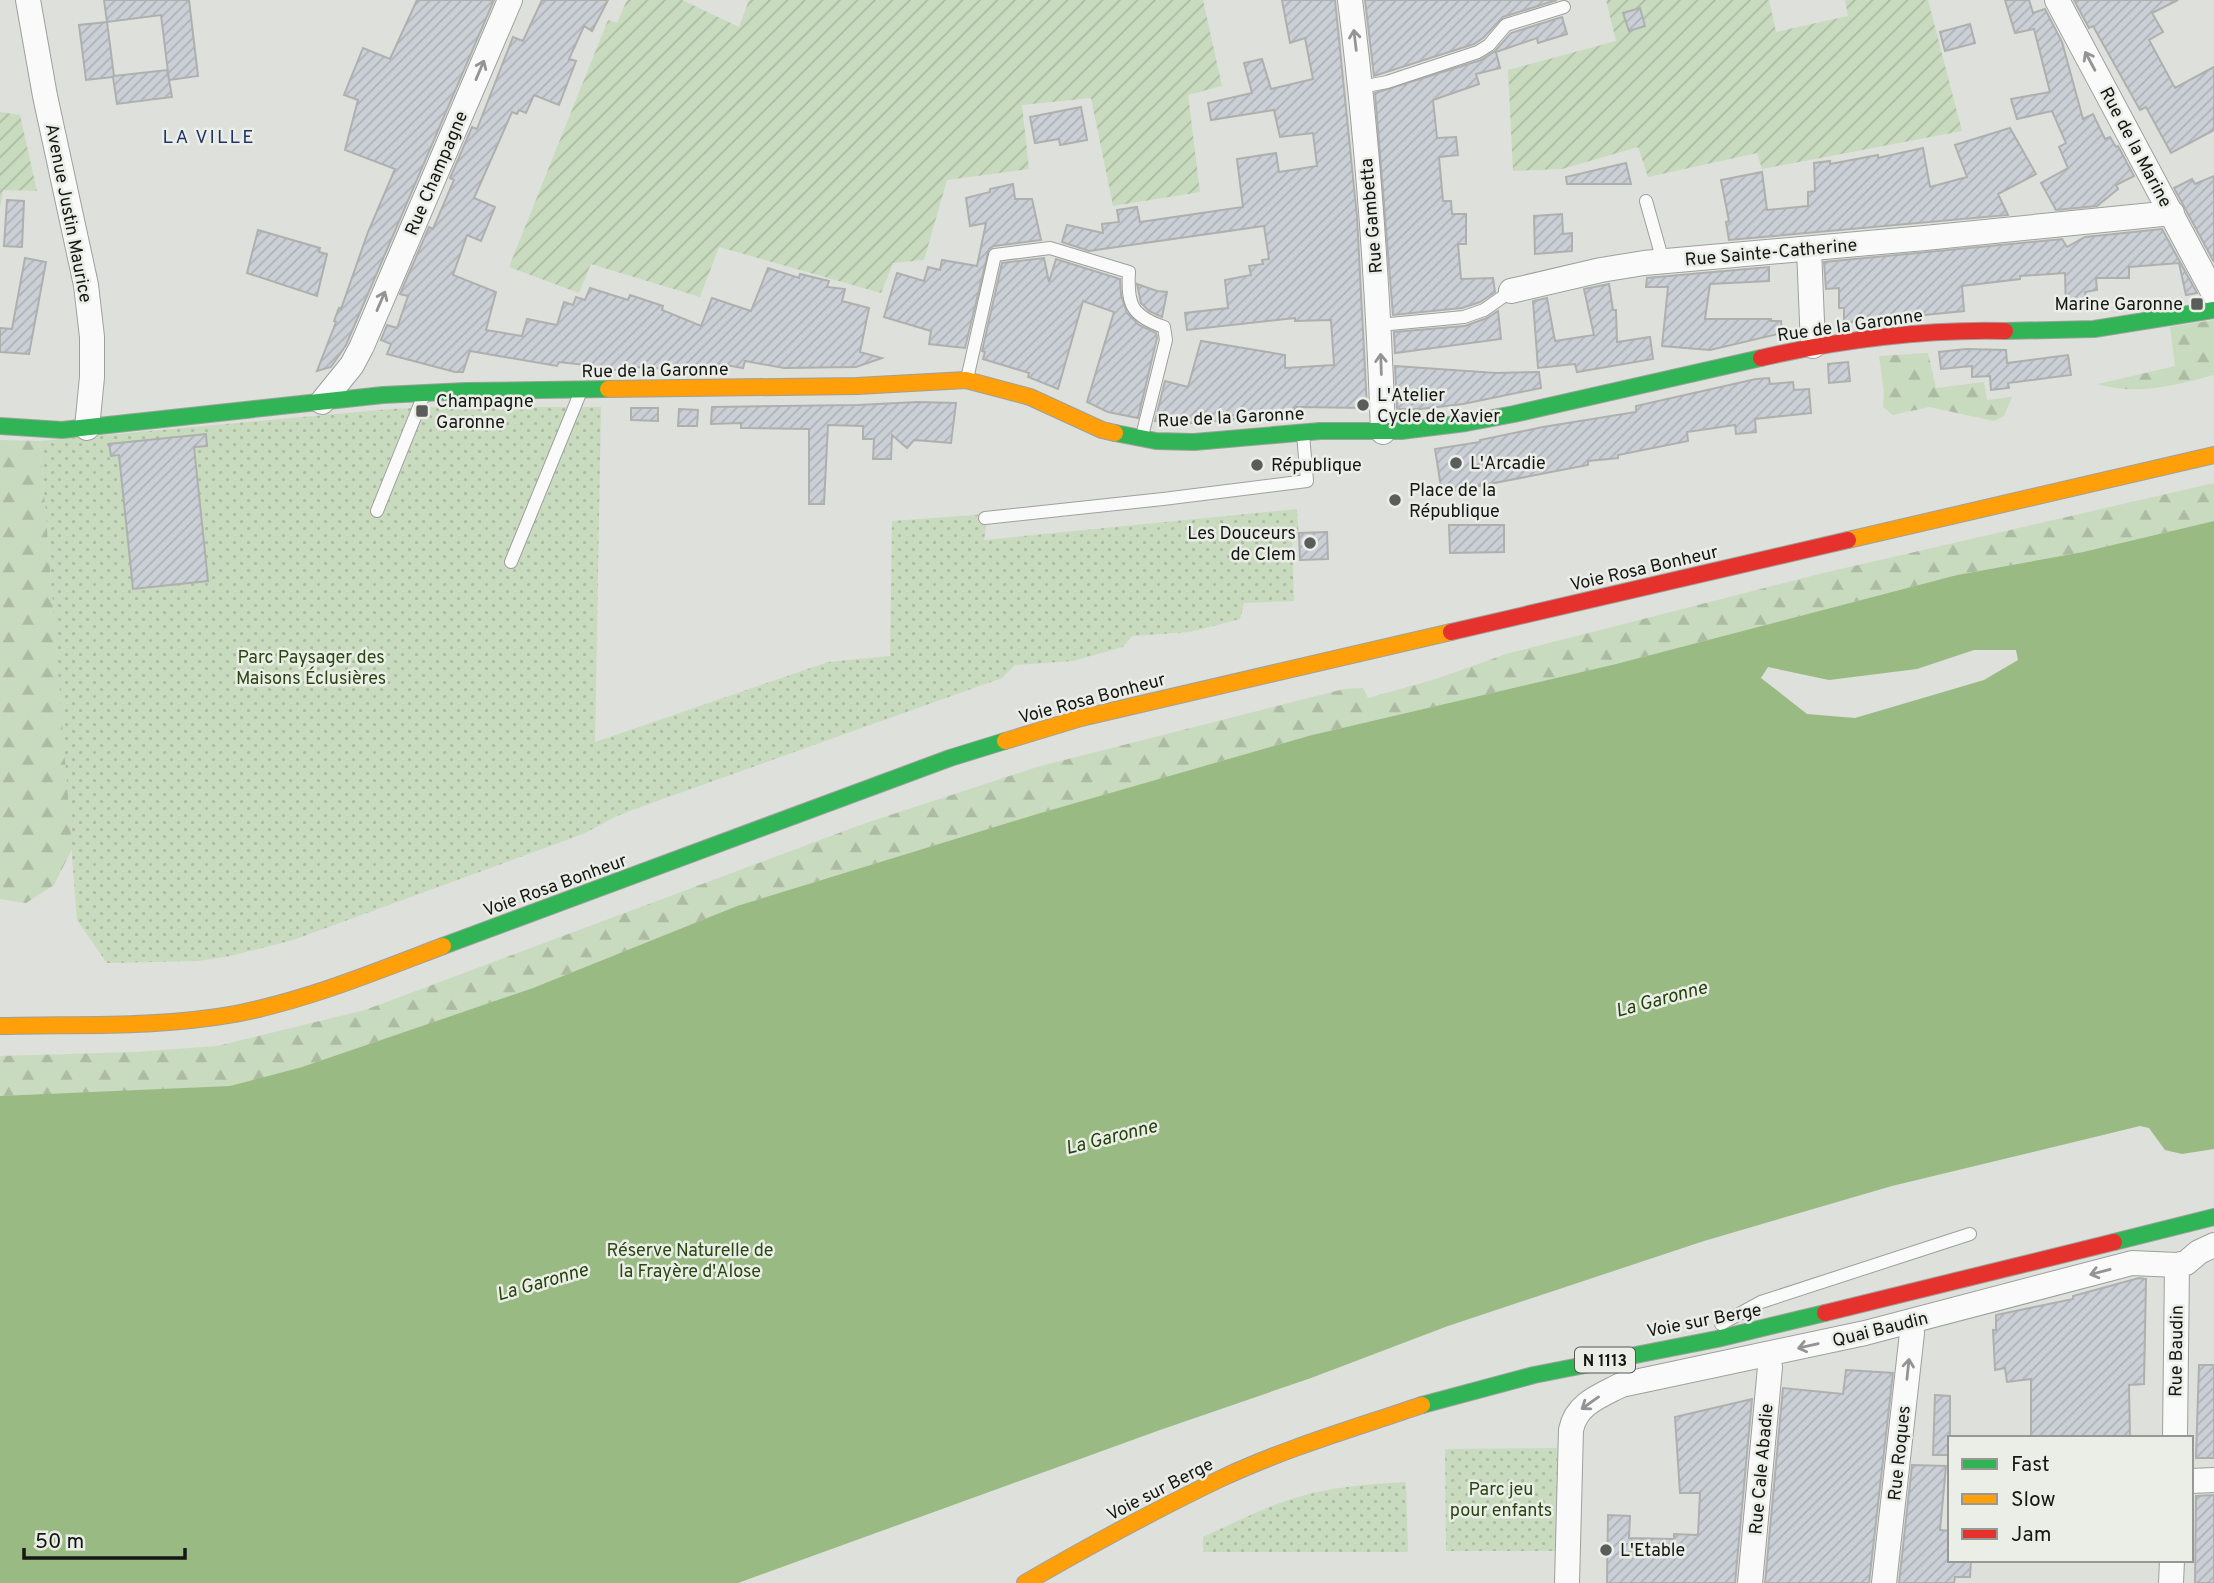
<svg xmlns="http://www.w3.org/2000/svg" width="2214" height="1583" font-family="Overpass,sans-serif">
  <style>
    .grass { fill: url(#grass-dots) }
    .forest { fill: url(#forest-firs) }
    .garden { fill: url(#garden-furrows) }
    .water { fill: #9aba84; fill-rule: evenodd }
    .building { fill: url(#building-hatch); stroke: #aeb0ae; stroke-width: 2 }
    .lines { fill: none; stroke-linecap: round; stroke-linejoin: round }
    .lane-casing { stroke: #9ea09d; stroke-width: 14 }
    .street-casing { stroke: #9ea09d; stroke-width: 26 }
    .fast-casing { stroke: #9ea09d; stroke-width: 18 }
    .slow-casing { stroke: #9ea09d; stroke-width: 18 }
    .jam-casing { stroke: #9ea09d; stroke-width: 18 }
    .lane { stroke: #fafafa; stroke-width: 12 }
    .street { stroke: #fafafa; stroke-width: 24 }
    .fast { stroke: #30b455; stroke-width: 16 }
    .slow { stroke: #ff9f0a; stroke-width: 16 }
    .jam { stroke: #e5322d; stroke-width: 16 }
    .oneway { stroke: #939493 }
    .poi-dot { fill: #5b5d5a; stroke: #eaeee7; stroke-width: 2.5 }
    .labels { text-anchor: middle; stroke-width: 5; stroke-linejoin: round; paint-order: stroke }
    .shield { fill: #eaeee7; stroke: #555854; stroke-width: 2 }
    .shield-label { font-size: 16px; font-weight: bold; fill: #151715 }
    .street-label { font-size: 18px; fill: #151715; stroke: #eaeee7 }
    .poi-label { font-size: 18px; fill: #151715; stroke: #eaeee7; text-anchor: start }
    .park-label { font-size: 18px; fill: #2a4711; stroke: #eaeee7 }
    .neighbourhood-label { font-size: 19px; letter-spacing: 2px; fill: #21336b; stroke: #eaeee7 }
    .water-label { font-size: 19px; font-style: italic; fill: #25420b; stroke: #eaeee7 }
  </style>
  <defs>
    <pattern id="grass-dots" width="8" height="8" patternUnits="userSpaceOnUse" patternTransform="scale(1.75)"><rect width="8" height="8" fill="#c9dbbe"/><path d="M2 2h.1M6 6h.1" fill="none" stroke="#acbba2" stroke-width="1.8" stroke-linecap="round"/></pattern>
    <pattern id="forest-firs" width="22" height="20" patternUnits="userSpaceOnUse" patternTransform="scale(1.75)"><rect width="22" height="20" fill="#c9dbbe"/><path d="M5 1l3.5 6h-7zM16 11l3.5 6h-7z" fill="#acbba2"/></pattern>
    <pattern id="garden-furrows" width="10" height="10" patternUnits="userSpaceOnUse" patternTransform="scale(1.75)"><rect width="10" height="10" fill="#c9dbbe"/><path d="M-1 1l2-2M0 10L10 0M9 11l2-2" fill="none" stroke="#acbba2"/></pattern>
    <pattern id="building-hatch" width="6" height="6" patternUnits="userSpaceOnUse" patternTransform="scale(1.75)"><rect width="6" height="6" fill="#cbd0d7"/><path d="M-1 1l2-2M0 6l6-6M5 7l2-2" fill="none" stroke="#adb2b8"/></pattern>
  </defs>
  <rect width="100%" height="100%" fill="#dde0db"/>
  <path class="grass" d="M437,407h164l-6,335 233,-80 62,-6 2,-135 96,-7 -4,26 313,-31 2,30 -7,1 2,61 -50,2 -4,16 -50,13 -58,4 -9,11 -50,14 -58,4 -13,13 -356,127 -29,11 -34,18 -290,106 -63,16 -32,5 -91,2 -30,-43 -37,-479 350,-32z
    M1557,1448l1,103h-112l-1,-102z
    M1406,1482l2,70h-205v-15c35,-16 69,-34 106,-43 32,-8 64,-10 97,-12z"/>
  <path class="forest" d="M2214,320v55c-37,10 -79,21 -116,9l77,-18 -5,-39z
    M1928,353l8,35 48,-6 3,18 25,-3 -8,19 -10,5 -65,-14 -36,8 -10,-8 1,-15 -5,-36z
    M0,440l40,1 32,408 -18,36 -28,18 -26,-4z
    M2214,483v38l-131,31 -126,23 -341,89 -304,71 -275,79 -300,92 -204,82 -231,79 -72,20 -230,9v-40l135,-4 82,-6 148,-36 498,-186 174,-57 307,-78 19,-1 5,10 68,-19 70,-25 313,-80z"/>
  <path class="garden" d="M627,0h55l57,27 10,-27h454l19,86 -34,9 12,97 -87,14 -22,-108 -69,7 7,64 -82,11 -23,80 -31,3 -12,30 -162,-46 -19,50 -109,-33 -12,29 -70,-26 99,-247 9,3z
    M1606,0h163l7,32 72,-16 -3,-16h83l34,131 -200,38 -5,-16 -109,24 -10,-30 -76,22 -49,2 -5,-101 108,-29z
    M0,112l20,3 17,76 -34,-1 -3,18z"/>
  <path class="water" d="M2214,521v628l-32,5 -17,-4 -16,-22 -9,-2 -248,60 -188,55 -256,85 -137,52 -151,52 -422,153h-738v-487l230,-10 72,-19 231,-79 204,-82 300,-92 275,-79 304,-71 341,-89 126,-23zM1974,650h42l2,10 -34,20 -129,38 -48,-4 -46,-36 7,-11 61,13 88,-11z"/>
  <path class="building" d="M104,0h85l9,76 -29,4 3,17 -55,7 -4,-27 -27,3 -7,-55 28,-3 7,54 53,-6 2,10 -8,-65 -54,7z
    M417,0h77l-148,345 -15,22 -14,4 19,-49 -2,-1 5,-13 2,1 27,-77 27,-63 -50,-19 13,-50 -14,-5 19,-47 27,11z
    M542,0h66l-16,31 -8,-5 -15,33 7,2 -17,44 -25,-10 -8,18 -7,-3 -2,4 -5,-2 -38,86 21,9 -14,34 -14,-6 -14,40 43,17 -10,38 36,6 5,-17 30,6 7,-23 9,3 3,-8 9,3 5,-12 38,12 2,-5 33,11 -1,4 39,16 11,-28 39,13 17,-43 31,10 1,-4 29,7 -2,6 18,2 -3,12 27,7 -9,44 22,6 -26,9 -72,1 -39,-7 -2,7 -23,-4 -2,5h-22l-20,-4 -2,4 -40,-2v3h-22v-2l-53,-6 -2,4 -87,-15 -7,21h-8l-68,-18 4,-10 -10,-4 6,-15 10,3 11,-32 -8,-2 29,-67 4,2 21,-49 -4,-2 22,-51 5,2 36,-92 10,4z
    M1282,0h53l22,217 10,191 -72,-1 -1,7 -21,2 -28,-3v5l-52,5 -38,-2 10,-40 23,6 13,-46 84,14v13l49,-3 -3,-45 -36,1v-3l-108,12 -2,-17 43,-5 -3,-28 26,-5 -2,-9 14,-2 -1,-4 7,-1 -5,-33 -175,25 -27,-9 5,-17 36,8 -1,-9 17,-2 -2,-12 20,-3 3,15 103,-15 -6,-48 39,-6 3,19 38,-6 -4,-33 -33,4 -6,-27 -63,10 -3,-17 44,-10 -8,-30 18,-4 9,30 42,-10 -8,-41 -15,5z
    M1365,0h192l-54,17 -20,21 -9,6 -100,32z
    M2005,0h24l4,13 12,-4 17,33 21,77 10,-5 12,25 5,-2 6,10 2,-1 16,30 -18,9 2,4 -21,17 -41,4 -15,-27 27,-15 -9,-21 7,-4 -14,-32 -35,8 -6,-20 39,-7 -16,-63 -19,4z
    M2074,0h104l-26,13 11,19 -14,8 26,48 39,-21v63l-43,23 -25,-46 -6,3 -47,-84 -4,2z
    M1640,8l5,18 -16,5 -6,-18z
    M1562,17l5,17 -29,9 -1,-5 -41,14 4,16 -24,6 3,10 -46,16 4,38 19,-1 2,18 -19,2 4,44h8l1,13h14v30h-8l3,35 32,-1 2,14 -15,10 -18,6 -69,7 -18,-222 106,-33 14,-9 16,-18z
    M1970,24l5,19 -30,8 -5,-19z
    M1081,107l6,33 -27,5 -1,-6 -24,4 -5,-26z
    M2010,128l26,46 -38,20 10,21 -279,25 -3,-18 3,-1 -8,-41 41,-8 5,38 41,-4v-14l7,-1 -1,-28 16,-2v3l48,-9v3l45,-10 7,39 37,-10 -12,-32z
    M1626,163l5,21h-64l-1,-7z
    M2214,176v86l-40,-74 18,-9 3,5z
    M1013,184l2,15h17l9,41 -47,6 -5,3 -24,99 -36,-4 2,-13 -47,-14 13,-44 27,8 4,-14 12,3 2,-10 35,6 9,-43 -16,3 -4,-28 24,-6v-3z
    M7,200l17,1 -2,46 -18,-1z
    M1562,214l1,20 9,-1v18l-37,3 -1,-38z
    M2162,229l35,64 -11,2 -7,-32 -50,4v11h-33l1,12 -12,2 3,18 -22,1 -1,-38 -45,3v3l-58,7 2,25 -120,12v-15h-5v-20l-13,1 -2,-27 238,-23 5,8 18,-10z
    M258,230l62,18 -1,4 8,2 -10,42 -70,-23z
    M25,258l21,4 -17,92 -29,-2v-24l12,1z
    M1044,258l5,24 7,-23 64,20 1,16 6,18 12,12 17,8 1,5 -19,80 -30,-6 -21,-10 27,-90 -31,-11 -25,88 -30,-12 1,-4 -46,-14 2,-7 -3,-1 20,-88z
    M1769,267v14l-59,3 -5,35h66v2h10l1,12 -72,17 -48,-4 6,-59h-22l1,-9z
    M1137,284l20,7 10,1 -5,25 -13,-6 -8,-8z
    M1609,284l4,26h3l1,32 33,-5 3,22 -76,13 -2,-8 -37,4 -5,-67 14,-3 8,43 39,-6 -10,-46z
    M1498,311l3,28 -106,14 -1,-21 71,-6 22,-8z
    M1966,349l40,1 1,13 61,-8 3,20 -63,8 1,5 -18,2 -1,-14 -18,1v-11l-31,3 -2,-17z
    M1848,362l2,19 -21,2 -1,-19z
    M1395,366l101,7 43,-1 2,16 -78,16 -43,5h-23z
    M1769,378l1,6 23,-2 1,8 15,-1 2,24 -56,6 1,13 -20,2 -1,-9 -48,7 1,9 -70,14v3l-30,3v4l-146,28 -7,-44 45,-7v-2l63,-13 93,-15v-6l120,-27z
    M918,402l38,1 -5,40 -37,-3 -7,8 -15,-13 -1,24h-18l1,-20h-11v-13l-35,-1 -4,79h-15v-75l-68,-1v-5l-30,1 1,-17 146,-2z
    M631,408h27v13l-27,-1z
    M679,409l19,1 -1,16h-19z
    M206,434l1,12 -13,1 14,134 -75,8 -14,-134 -8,1 -2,-12z
    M1449,525h55v27l-54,1z
    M1327,532l1,27 -28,1 -1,-27z
    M2139,1278l7,1 -2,105 -15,1 1,53h-99v-59l-24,3 -2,-14 -10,2 -2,-40h3v-15l77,-16v-3z
    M2199,1365h15v93h-18z
    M1846,1370l47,3 -24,210h-104l18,-195 60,6z
    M1935,1395l15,1v59h-17z
    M1752,1399l-17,184h-128l1,-68 22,1 -1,22 45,1v-5l24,1 2,-42h-20l-5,-76z
    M1912,1465l34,1 -6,64 10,1v29h21l-1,17h-15l-1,6h-55z
    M2214,1495v88h-19l1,-87z"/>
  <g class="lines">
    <defs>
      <path id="lane" d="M1361,87l26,-5 91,-30 11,-7 17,-20 58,-18
        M1646,201l17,60
        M1379,325l85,-8 20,-7 27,-19
        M967,379l28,-124 55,-7 79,24c-2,33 3,44 35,55l2,13 -24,96
        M377,511l46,-114
        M985,518l178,-19 144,-18 -4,-47
        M511,562l70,-171
        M1721,1324l40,-22 209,-68"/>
      <path id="street" d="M28,0l17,96 41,189 6,52v40l-5,51
        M1350,0c18,143 28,288 33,432
        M2057,0l157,294
        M1809,249l4,97
        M1511,291l90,-21 43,-7 281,-25 247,-25
        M322,402l30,-37 10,-19 148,-346
        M2175,1438l2,-173
        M2191,1481l23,-1
        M1567,1583l4,-153c5,-26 29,-34 50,-45l244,-52 267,-70 45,2 9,-2 13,-11 15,-7
        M1750,1583l20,-216 -2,-12
        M1884,1583l28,-250 -1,-11
        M2171,1583l1,-23"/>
      <path id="fast" d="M2005,331l89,-2 120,-19
        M0,426l62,4 321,-35 83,-4 142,-2
        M1115,433l41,8 38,1 126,-11h81l65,-8 48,-9 247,-56
        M443,946l507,-188 55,-17
        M2114,1242l100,-25
        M1422,1405l112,-30 183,-36 108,-26"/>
      <path id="slow" d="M608,389l249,-3 109,-6 64,17 72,33 13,3
        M1848,540l366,-85
        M1005,741l76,-23 370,-86
        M0,1026c78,-2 158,2 235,-12 72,-14 140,-42 208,-68
        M1025,1583c64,-37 130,-73 197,-105 64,-30 133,-50 200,-73"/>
      <path id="jam" d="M1761,358c77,-18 165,-29 244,-27
        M1451,632l397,-92
        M1825,1313l289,-71"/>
    </defs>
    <use href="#lane" class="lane-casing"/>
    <use href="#street" class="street-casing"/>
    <use href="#fast" class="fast-casing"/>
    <use href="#slow" class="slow-casing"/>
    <use href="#jam" class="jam-casing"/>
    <use href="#lane" class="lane"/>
    <use href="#street" class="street"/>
    <use href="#fast" class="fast"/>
    <use href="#slow" class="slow"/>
    <use href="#jam" class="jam"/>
  </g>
  <defs><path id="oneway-shaft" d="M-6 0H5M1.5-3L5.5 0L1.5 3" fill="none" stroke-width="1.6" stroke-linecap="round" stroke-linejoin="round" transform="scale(1.75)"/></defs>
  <g class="oneway">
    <use href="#oneway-shaft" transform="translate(1355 40) rotate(-97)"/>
    <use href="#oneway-shaft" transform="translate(2090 61) rotate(-118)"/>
    <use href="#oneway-shaft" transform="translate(480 70) rotate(-67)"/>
    <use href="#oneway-shaft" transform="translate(381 301) rotate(-67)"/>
    <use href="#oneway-shaft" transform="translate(1381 364) rotate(-92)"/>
    <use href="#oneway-shaft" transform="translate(2100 1272) rotate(165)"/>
    <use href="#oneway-shaft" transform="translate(1808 1346) rotate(167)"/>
    <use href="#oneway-shaft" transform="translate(1908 1369) rotate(-84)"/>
    <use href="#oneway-shaft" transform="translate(1590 1403) rotate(145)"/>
  </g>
  <g class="poi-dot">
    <rect x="2190" y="297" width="14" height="14" rx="3.5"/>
    <circle cx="1363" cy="405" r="7"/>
    <rect x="415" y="404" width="14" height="14" rx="3.5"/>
    <circle cx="1456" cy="463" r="7"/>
    <circle cx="1257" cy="465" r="7"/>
    <circle cx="1395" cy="500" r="7"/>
    <circle cx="1310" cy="543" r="7"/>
    <circle cx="1606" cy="1550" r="7"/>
  </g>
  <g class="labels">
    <rect class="shield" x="1575" y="1347.5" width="60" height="25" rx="5"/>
    <g class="shield-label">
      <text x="1605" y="1366">N 1113</text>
    </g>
    <g class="street-label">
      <text transform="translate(2136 147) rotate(62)" y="6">Rue de la Marine</text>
      <text transform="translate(436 173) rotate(-67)" y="6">Rue Champagne</text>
      <text transform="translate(69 213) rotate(79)" y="6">Avenue Justin Maurice</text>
      <text transform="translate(1371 216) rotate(-95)" y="6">Rue Gambetta</text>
      <text transform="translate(1771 252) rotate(-5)" y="6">Rue Sainte-Catherine</text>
      <text transform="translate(1850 325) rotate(-8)" y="6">Rue de la Garonne</text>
      <text transform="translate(655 370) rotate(-1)" y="6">Rue de la Garonne</text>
      <text transform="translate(1231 417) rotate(-3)" y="6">Rue de la Garonne</text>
      <text transform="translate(1644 568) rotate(-13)" y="6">Voie Rosa Bonheur</text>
      <text transform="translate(1092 698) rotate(-15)" y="6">Voie Rosa Bonheur</text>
      <text transform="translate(555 885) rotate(-20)" y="6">Voie Rosa Bonheur</text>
      <text transform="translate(1704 1320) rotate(-11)" y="6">Voie sur Berge</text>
      <text transform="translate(1880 1329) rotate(-14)" y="6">Quai Baudin</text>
      <text transform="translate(2176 1351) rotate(-89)" y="6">Rue Baudin</text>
      <text transform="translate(1899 1453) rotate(-84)" y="6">Rue Roques</text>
      <text transform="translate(1761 1469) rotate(-85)" y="6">Rue Cale Abadie</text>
      <text transform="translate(1160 1489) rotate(-27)" y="6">Voie sur Berge</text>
    </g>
    <g class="poi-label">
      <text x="2183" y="310" text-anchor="end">Marine Garonne</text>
      <text x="1377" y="401">L'Atelier<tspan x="1377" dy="21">Cycle de Xavier</tspan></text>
      <text x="436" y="407">Champagne<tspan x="436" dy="21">Garonne</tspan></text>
      <text x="1470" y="469">L'Arcadie</text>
      <text x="1271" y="471">République</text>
      <text x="1409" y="496">Place de la<tspan x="1409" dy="21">République</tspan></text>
      <text x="1296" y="539" text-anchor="end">Les Douceurs<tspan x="1296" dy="21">de Clem</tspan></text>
      <text x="1620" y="1556">L'Etable</text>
    </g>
    <g class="park-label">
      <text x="311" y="663">Parc Paysager des<tspan x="311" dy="21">Maisons Éclusières</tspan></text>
      <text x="690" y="1256">Réserve Naturelle de<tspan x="690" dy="21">la Frayère d'Alose</tspan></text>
      <text x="1501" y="1495">Parc jeu<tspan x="1501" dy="21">pour enfants</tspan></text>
    </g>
    <g class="neighbourhood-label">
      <text x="209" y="143">LA VILLE</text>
    </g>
    <g class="water-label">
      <text transform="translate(1661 998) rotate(-15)" y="7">La Garonne</text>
      <text transform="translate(1111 1136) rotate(-14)" y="7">La Garonne</text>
      <text transform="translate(542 1281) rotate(-16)" y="7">La Garonne</text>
    </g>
  </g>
  <rect x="1948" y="1436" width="245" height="126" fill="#eaeee7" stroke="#959893" stroke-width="2"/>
  <rect x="1962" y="1459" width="35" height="10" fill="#30b455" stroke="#959893" stroke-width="2"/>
  <text x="2011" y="1471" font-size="21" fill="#151715">Fast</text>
  <rect x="1962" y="1494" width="35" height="10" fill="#ff9f0a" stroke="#959893" stroke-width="2"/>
  <text x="2011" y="1506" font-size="21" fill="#151715">Slow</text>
  <rect x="1962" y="1529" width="35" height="10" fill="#e5322d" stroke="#959893" stroke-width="2"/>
  <text x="2011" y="1541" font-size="21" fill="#151715">Jam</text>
  <path d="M24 1548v10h161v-10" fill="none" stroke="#151715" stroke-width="3.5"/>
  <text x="35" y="1548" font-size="21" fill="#151715" stroke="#eaeee7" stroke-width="5" paint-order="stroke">50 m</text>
</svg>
